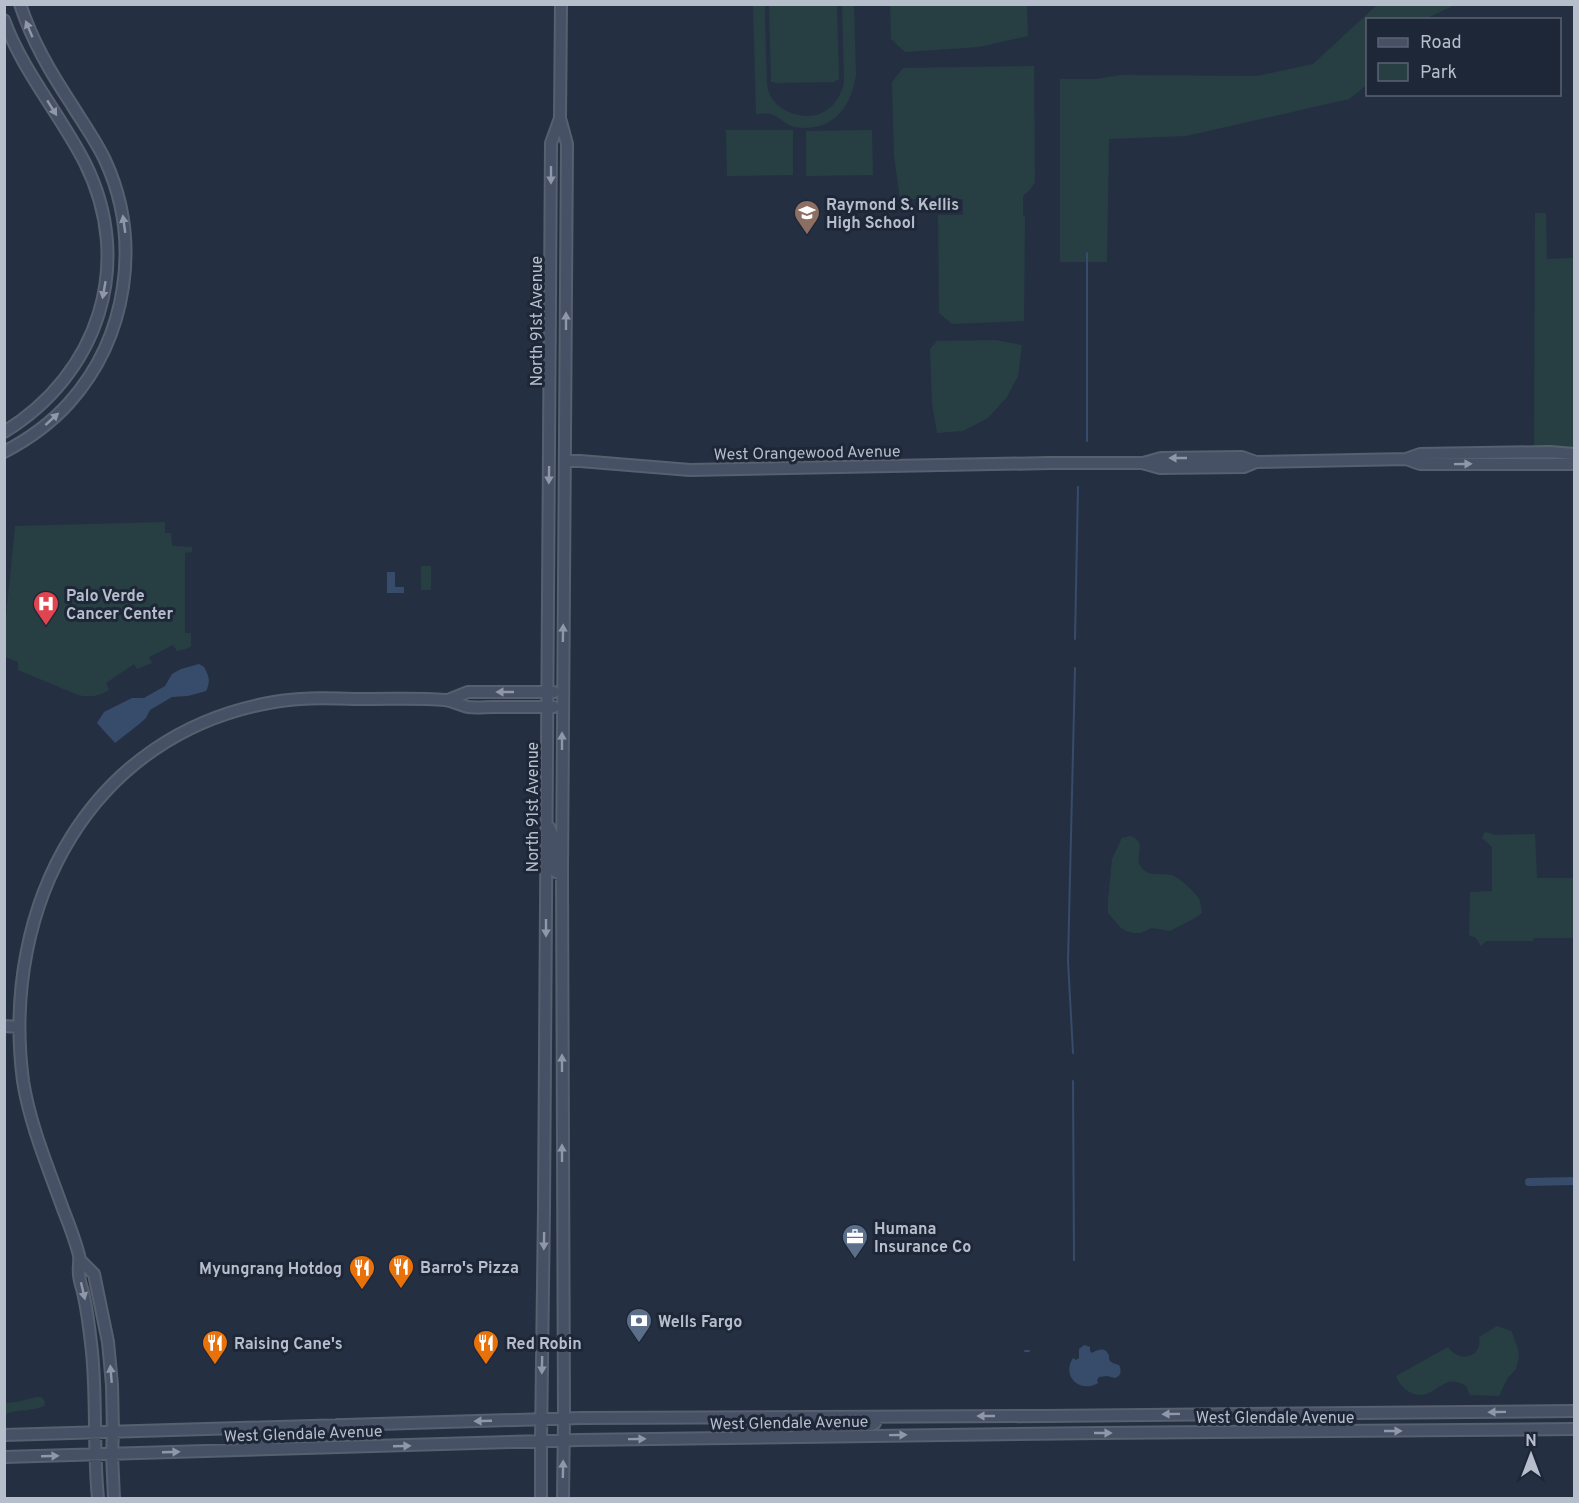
<svg xmlns="http://www.w3.org/2000/svg" width="1579" height="1503" font-family="Overpass,sans-serif">
  <style>
    .green { fill: #273f43 }
    .water { fill: #374b6a }
    .lines { fill: none; stroke-linecap: round; stroke-linejoin: round }
    .stream { stroke: #374b6a; stroke-width: 2 }
    .canal { stroke: #374b6a; stroke-width: 8 }
    .secondary-casing { stroke: #57606f; stroke-width: 14 }
    .secondary { stroke: #475165; stroke-width: 10 }
    .oneway { fill: #8f98a8 }
    .labels { text-anchor: middle; stroke-width: 6; stroke-linejoin: round; paint-order: stroke }
    .poi-label { font-size: 16px; font-weight: bold; fill: #b6becc; stroke: #1e2737; text-anchor: start }
    .street-label { font-size: 16px; fill: #b6becc; stroke: #1e2737 }
  </style>
  <rect width="100%" height="100%" fill="#243042"/>
  <path class="green" d="M753,5h12c0,18 1,37 1,55 1,11 0,23 3,33 7,17 29,26 47,22 16,-4 25,-18 28,-33l-2,-77h12l2,70c-5,33 -24,58 -61,52 -10,-2 -16,-11 -25,-13 -4,-1 -10,0 -14,0z
    M769,5h68l2,75h-3l-1,2 -60,1v-1h-4z
    M890,5h137l1,31 -49,11 -74,5 -14,-13z
    M1377,5h78l-30,14 -57,1 -1,65 -18,14 -163,37 -77,3 -2,123h-47v-183h37l23,-4 137,1 56,-12z
    M1034,66l1,116 -5,8 -7,6v20h2l-1,105 -72,3 -13,-11 -1,-98h25v-16h-63l-6,-43 -2,-74 11,-14z
    M726,130h67v45l-66,1z
    M872,130l1,45 -67,1v-45z
    M1535,213h11l1,46 27,-1v190l-40,-2z
    M995,340l27,5 -4,31 -11,21 -19,21 -25,13 -26,2 -5,-30 -2,-54 7,-8z
    M165,522v11h6l1,13 20,1v5l-7,1v80h6v13l-5,3 -9,2 -4,-6 -24,12 3,6 -15,6 -3,-5 -28,19 3,7c-9,6 -20,8 -31,5l-60,-25v-8l-13,-5v-30l10,-101z
    M421,566h10v24h-10z
    M1485,832l10,3 40,-1 2,44h37v60h-40l-1,3h-47l-5,5 -5,-8 -7,-3 1,-43 22,-1v-44l-10,-9z
    M1130,836c19,6 3,21 11,31 7,10 19,6 30,8 8,2 24,17 28,24 2,4 2,9 3,14l-7,5 -25,13 -18,-3 -11,5h-7l-8,-2 -6,-4 -12,-14v-13l4,-41 10,-21z
    M1497,1326l14,5 2,4 5,14 1,9 -3,11 -9,10 -8,17 -29,-1 -4,-9c-19,-12 -25,3 -40,8 -14,4 -26,-7 -30,-18l52,-29c12,17 35,10 31,-10z
    M36,1397h6l3,5 -1,4c-13,6 -26,3 -39,8v-11l12,-1z"/>
  <path class="water" d="M387,572h8v15h9v6h-17z
    M199,664l5,3c5,9 7,14 2,24l-18,5 -16,1 -22,13 -4,8 -8,7 -23,18 -18,-20 7,-11 28,-14h12l21,-12 7,-12 9,-5z
    M1084,1345l6,2v4l2,2c7,-4 14,-6 17,3 0,2 0,4 1,5 0,1 8,4 9,4 3,6 2,11 -4,13l-8,-2 -8,1 -2,3 1,3c-18,11 -37,-7 -25,-25l3,2 3,-2v-9z"/>
  <g class="lines">
    <path class="stream" d="M1087,253v188
      M1075,639l3,-152
      M1073,1053l-5,-92 7,-293
      M1073,1081l1,179
      M1025,1351h4"/>
    <path class="canal" d="M1529,1182l45,-1"/>
    <defs>
      <path id="secondary" d="M561,4l-1,114 7,26 -5,730 2,544 -1,80
        M4,20c19,52 56,94 81,143 50,100 14,211 -81,269
        M4,452c25,-13 47,-29 65,-49 59,-66 73,-163 36,-243 -9,-19 -22,-37 -33,-55 -21,-32 -40,-64 -52,-101
        M1406,459l14,5h154
        M565,461h15l110,9 360,-7h92l18,5 84,-1 12,-5
        M1143,463l18,-5 81,-1 14,5 150,-3 14,-5 130,-2 24,2
        M448,700l20,-8h86
        M549,827l5,11v31l2,3 6,2
        M4,1026l14,1
        M80,1260l14,14 14,68 4,43 1,47 -1,22 2,44
        M738,1434c7,-2 13,-5 20,-6 17,-2 29,4 42,-11
        M4,1435l577,-17 464,-2 529,-5
        M797,1437l2,-8 4,-2 68,-2 4,-2 2,-6
        M240,1449l23,-10 69,-4 5,-2 1,-8
        M4,1457l575,-17 520,-7 475,-4
        M98,1498c-5,-48 -1,-97 -6,-146 -2,-18 -4,-37 -8,-55 -1,-7 -5,-16 -5,-23 -1,-7 1,-12 0,-19 -4,-15 -10,-31 -16,-46 -15,-42 -33,-84 -40,-128 -23,-177 68,-348 251,-379 32,-6 65,-3 97,-3 25,0 50,-1 74,1 8,1 15,5 23,7 8,1 17,0 25,0 20,0 40,0 61,0
        M541,1498v-57l3,-233 7,-1065 9,-25"/>
    </defs>
    <use href="#secondary" class="secondary-casing"/>
    <use href="#secondary" class="secondary"/>
  </g>
  <defs><path id="oneway-solid" d="M-6-.8H1V-3.2L6.5 0L1 3.2V.8H-6Z" transform="scale(1.5)"/></defs>
  <g class="oneway">
    <use href="#oneway-solid" transform="translate(29 29) rotate(-113)"/>
    <use href="#oneway-solid" transform="translate(52 108) rotate(58)"/>
    <use href="#oneway-solid" transform="translate(551 175) rotate(90)"/>
    <use href="#oneway-solid" transform="translate(124 224) rotate(-98)"/>
    <use href="#oneway-solid" transform="translate(104 290) rotate(100)"/>
    <use href="#oneway-solid" transform="translate(566 321) rotate(-90)"/>
    <use href="#oneway-solid" transform="translate(52 419) rotate(-42)"/>
    <use href="#oneway-solid" transform="translate(1178 458) rotate(180)"/>
    <use href="#oneway-solid" transform="translate(1463 464) rotate(-1)"/>
    <use href="#oneway-solid" transform="translate(549 475) rotate(91)"/>
    <use href="#oneway-solid" transform="translate(563 633) rotate(-89)"/>
    <use href="#oneway-solid" transform="translate(505 692) rotate(180)"/>
    <use href="#oneway-solid" transform="translate(562 741) rotate(-90)"/>
    <use href="#oneway-solid" transform="translate(546 928) rotate(90)"/>
    <use href="#oneway-solid" transform="translate(562 1063) rotate(-90)"/>
    <use href="#oneway-solid" transform="translate(562 1153) rotate(-90)"/>
    <use href="#oneway-solid" transform="translate(544 1241) rotate(91)"/>
    <use href="#oneway-solid" transform="translate(83 1291) rotate(77)"/>
    <use href="#oneway-solid" transform="translate(542 1365) rotate(91)"/>
    <use href="#oneway-solid" transform="translate(111 1374) rotate(-95)"/>
    <use href="#oneway-solid" transform="translate(1497 1412) rotate(179)"/>
    <use href="#oneway-solid" transform="translate(1171 1414) rotate(179)"/>
    <use href="#oneway-solid" transform="translate(986 1416) rotate(180)"/>
    <use href="#oneway-solid" transform="translate(483 1421) rotate(178)"/>
    <use href="#oneway-solid" transform="translate(1393 1431)"/>
    <use href="#oneway-solid" transform="translate(1103 1433)"/>
    <use href="#oneway-solid" transform="translate(898 1435) rotate(-1)"/>
    <use href="#oneway-solid" transform="translate(637 1439) rotate(-1)"/>
    <use href="#oneway-solid" transform="translate(402 1446) rotate(-2)"/>
    <use href="#oneway-solid" transform="translate(171 1452) rotate(-2)"/>
    <use href="#oneway-solid" transform="translate(50 1456) rotate(-2)"/>
    <use href="#oneway-solid" transform="translate(563 1469) rotate(-89)"/>
  </g>
  <defs>
    <symbol id="school-pin" viewBox="-11 -11 22 30"><path d="M0 17L-7.5 6A9.5 9.5 0 1 1 7.5 6Z" fill="#8d6e63" stroke="#1e2737"/><path d="M0-5L7-2L0 1L-7-2ZM-4 1L0 2.5L4 1V4Q0 6-4 4Z" fill="#fff"/></symbol>
    <symbol id="hospital-pin" viewBox="-11 -11 22 30"><path d="M0 17L-7.5 6A9.5 9.5 0 1 1 7.5 6Z" fill="#e0444e" stroke="#1e2737"/><path d="M-5-5h3v3.5h4V-5h3V5h-3V1.5h-4V5h-3Z" fill="#fff"/></symbol>
    <symbol id="office-pin" viewBox="-11 -11 22 30"><path d="M0 17L-7.5 6A9.5 9.5 0 1 1 7.5 6Z" fill="#5c6f8a" stroke="#1e2737"/><path d="M-6-3h4V-5.5h4V-3h4V5H-6ZM-1-4.5V-3h2v-1.5ZM-6 0V1H6V0Z" fill="#fff"/></symbol>
    <symbol id="restaurant-pin" viewBox="-11 -11 22 30"><path d="M0 17L-7.5 6A9.5 9.5 0 1 1 7.5 6Z" fill="#e8710a" stroke="#1e2737"/><path d="M-5-6h1v4h1v-4h1v4h1v-4h1v5L-1.5 .5V6h-2V.5L-5-1ZM5-6V6H3V1.5H1.5Q1.5-4 5-6Z" fill="#fff"/></symbol>
    <symbol id="bank-pin" viewBox="-11 -11 22 30"><path d="M0 17L-7.5 6A9.5 9.5 0 1 1 7.5 6Z" fill="#5c6f8a" stroke="#1e2737"/><path d="M-6-4H6V4H-6ZM0-2.3a2.3 2.3 0 1 0 0 4.6a2.3 2.3 0 1 0 0-4.6Z" fill="#fff"/></symbol>
  </defs>
  <g fill-rule="evenodd">
    <use href="#school-pin" x="792" y="198" width="30" height="40"/>
    <use href="#hospital-pin" x="31" y="589" width="30" height="40"/>
    <use href="#office-pin" x="840" y="1222" width="30" height="40"/>
    <use href="#restaurant-pin" x="386" y="1252" width="30" height="40"/>
    <use href="#restaurant-pin" x="347" y="1253" width="30" height="40"/>
    <use href="#bank-pin" x="624" y="1306" width="30" height="40"/>
    <use href="#restaurant-pin" x="200" y="1328" width="30" height="40"/>
    <use href="#restaurant-pin" x="471" y="1328" width="30" height="40"/>
  </g>
  <g class="labels">
    <g class="poi-label">
      <text x="826" y="210">Raymond S. Kellis<tspan x="826" dy="18">High School</tspan></text>
      <text x="66" y="601">Palo Verde<tspan x="66" dy="18">Cancer Center</tspan></text>
      <text x="874" y="1234">Humana<tspan x="874" dy="18">Insurance Co</tspan></text>
      <text x="420" y="1273">Barro's Pizza</text>
      <text x="342" y="1274" text-anchor="end">Myungrang Hotdog</text>
      <text x="658" y="1327">Wells Fargo</text>
      <text x="234" y="1349">Raising Cane's</text>
      <text x="506" y="1349">Red Robin</text>
    </g>
    <g class="street-label">
      <text transform="translate(536 321) rotate(-90)" y="6">North 91st Avenue</text>
      <text transform="translate(807 452) rotate(-1)" y="6">West Orangewood Avenue</text>
      <text transform="translate(532 807) rotate(-90)" y="6">North 91st Avenue</text>
      <text x="1275" y="1423">West Glendale Avenue</text>
      <text transform="translate(789 1422) rotate(-1)" y="6">West Glendale Avenue</text>
      <text transform="translate(303 1433) rotate(-2)" y="6">West Glendale Avenue</text>
    </g>
  </g>
  <rect width="1579" height="1503" fill="none" stroke="#b6becc" stroke-width="12"/>
  <rect x="1366" y="18" width="195" height="78" fill="#1e2737" stroke="#5b6373" stroke-width="1.5"/>
  <rect x="1378" y="38" width="30" height="9" fill="#475165" stroke="#5b6373" stroke-width="1.5"/>
  <text x="1420" y="48" font-size="18" fill="#b6becc">Road</text>
  <rect x="1378" y="63" width="30" height="18" fill="#273f43" stroke="#5b6373" stroke-width="1.5"/>
  <text x="1420" y="78" font-size="18" fill="#b6becc">Park</text>
  <g transform="translate(1531 1455)" stroke="#1e2737" stroke-width="4.5" paint-order="stroke">
  <path d="M0-4.5L10 22L0 15L-10 22Z" fill="#b6becc"/>
  <text y="-9" font-size="16" font-weight="bold" text-anchor="middle" fill="#b6becc">N</text>
  </g>
</svg>
